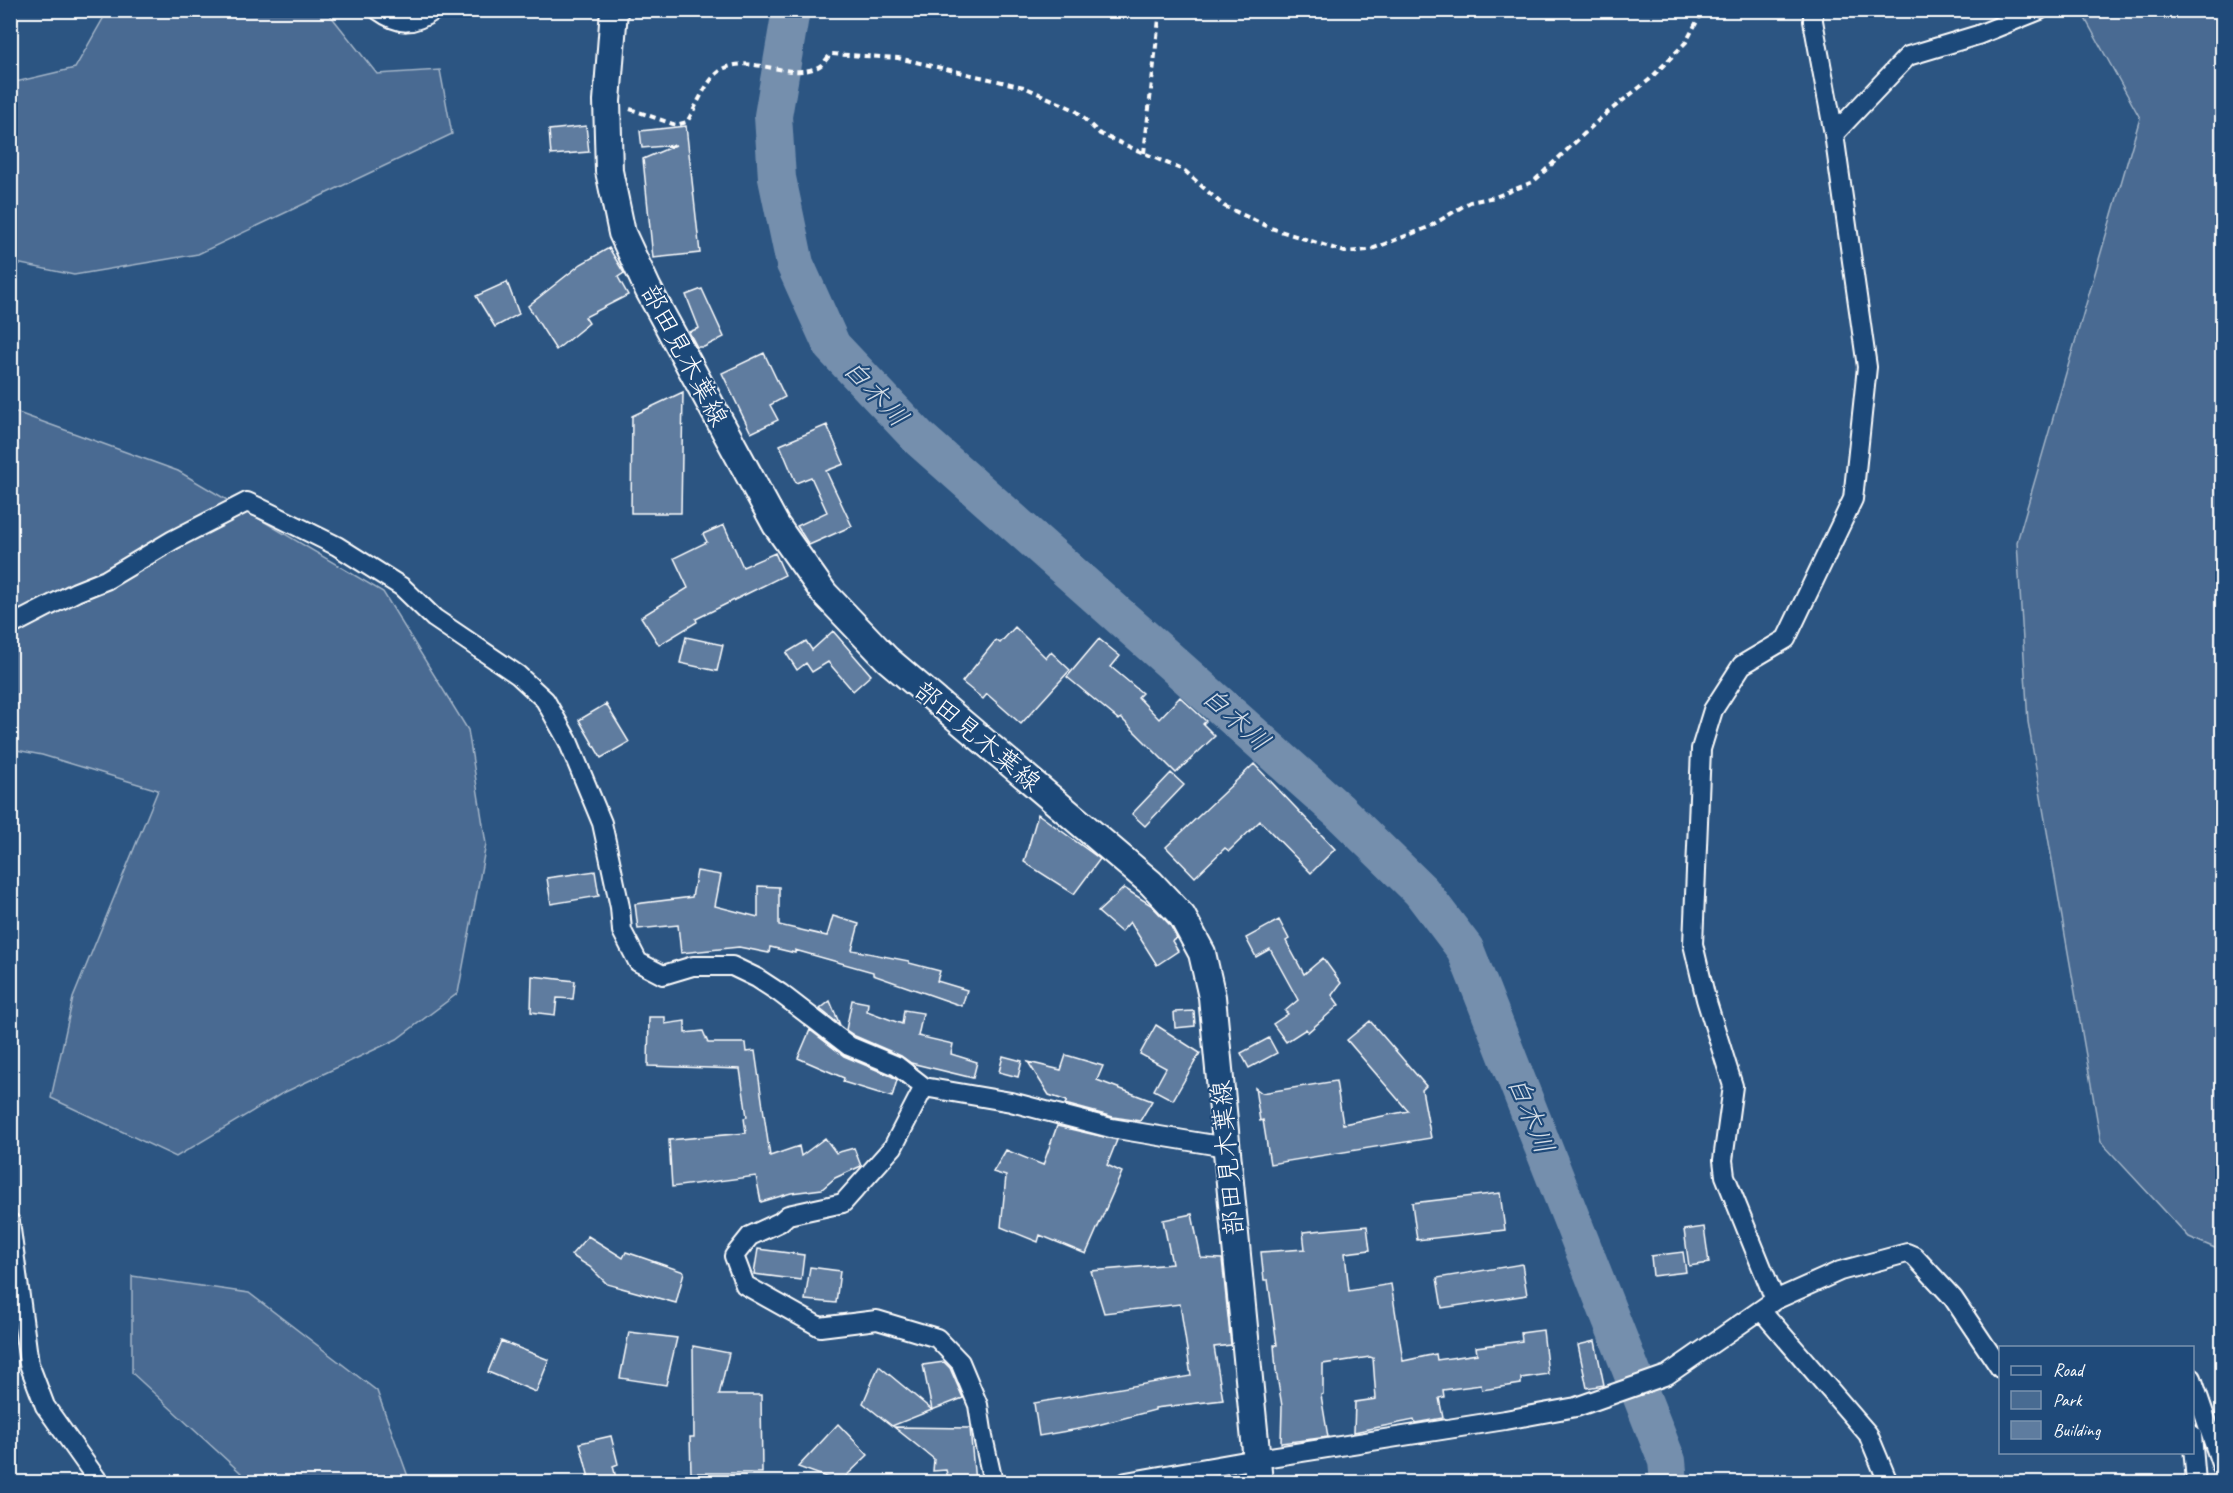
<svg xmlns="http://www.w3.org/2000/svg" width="2233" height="1493" font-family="Caveat,'Klee One',sans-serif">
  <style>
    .green { fill: #486b92; stroke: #a4b5c8; stroke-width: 1.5 }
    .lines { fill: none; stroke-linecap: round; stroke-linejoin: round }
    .river { stroke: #748fad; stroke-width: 38 }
    .building { fill: #5e7c9f; stroke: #fff; stroke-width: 1.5 }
    .street-casing { stroke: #fff; stroke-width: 22 }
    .secondary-casing { stroke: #fff; stroke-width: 30 }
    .path { stroke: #fff; stroke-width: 4; stroke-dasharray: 6 4.5; stroke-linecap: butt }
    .street { stroke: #1f4a7a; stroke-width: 18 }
    .secondary { stroke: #1f4a7a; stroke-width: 26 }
    .labels { text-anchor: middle; stroke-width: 4.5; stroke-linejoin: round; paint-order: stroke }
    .street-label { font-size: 26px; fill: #fff; stroke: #1f4a7a }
    .water-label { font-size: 27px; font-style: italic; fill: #d5dde6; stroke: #1f4a7a }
  </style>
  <rect width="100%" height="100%" fill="#2c5582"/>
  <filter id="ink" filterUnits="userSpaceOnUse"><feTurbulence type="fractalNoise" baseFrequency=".0167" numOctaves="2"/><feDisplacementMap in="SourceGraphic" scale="12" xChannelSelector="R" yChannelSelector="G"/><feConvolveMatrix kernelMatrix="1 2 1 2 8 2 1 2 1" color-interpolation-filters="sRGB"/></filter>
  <g filter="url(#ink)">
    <path class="green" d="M108,10l219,1 50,63 63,-4 12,64 -254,120 -124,21 -63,-13v-179l64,-15z
      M2081,11h141v1240l-33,-14 -88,-95 -73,-420 -11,-180 123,-424z
      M10,410l168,61 205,121 85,138 18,114 -28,149 -61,46 -116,55 -105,63 -125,-59 22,-100 85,-208 -116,-35 -31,-6z
      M132,1276l117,17 128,98 33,91h-163l-6,-9 -109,-100z"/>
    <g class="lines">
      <path class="river" d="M791,10l-18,106 4,62 18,86 37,82 88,93 419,372 82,80 44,58 202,512 2,21"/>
    </g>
    <path class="building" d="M586,126l3,26 -38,3 -2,-25z
      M686,126l14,127 -47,5 -10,-99 33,-14 -34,3 -2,-17z
      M609,248l15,25 -6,4 10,18 -43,22 4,6 -33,27 -28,-44 53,-42z
      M507,282l12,32 -24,13 -19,-31z
      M702,289l22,48 -20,10h-7l-8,-15 10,-4 -13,-33z
      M764,353l21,44 -15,8 8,15 -27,13 -29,-60z
      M683,392l-2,121h-50l1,-97z
      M827,425l17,39 -18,7 26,55 -43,19 -12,-19 30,-14 -16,-35 -15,6 -16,-38z
      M724,525l19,42 32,-14 10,22 -89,44 1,3 -38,23 -18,-28 47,-29 -14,-30 33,-16 -4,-8z
      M1015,627l31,31 5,-6 19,18 -49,54 -34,-30 -4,5 -21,-17 34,-42 4,3z
      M833,631l38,44 -18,16 -25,-29 -16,10 -6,-9 -9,7 -11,-17 20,-12 6,9z
      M686,637l37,8 -6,26 -37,-8z
      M1099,639l21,17 -9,11 31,26 -4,4 21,22 21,-22 26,24 -3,3 12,12 -39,37 -55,-55 -2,2 -52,-43z
      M606,704l23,38 -28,16 -22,-38z
      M1254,764l81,85 -24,24 -51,-52 -31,30 -4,-3 -30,29 -29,-30z
      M1171,773l13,12 -39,41 -13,-12z
      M1038,814l62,45 -26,35 -50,-32z
      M595,871l4,25 -48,8 -4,-26z
      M697,871l24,4 -6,31 43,11v-31l21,1v38l48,11 6,-20 26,8 -7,26 57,11v2l31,8 -3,10 30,9 -5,16 -89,-31v-3l-78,-22v3l-25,-6 -1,6 -30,-6 -58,6 -3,-28 -40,4 -3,-25 57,-7z
      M1124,888l27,17 19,20 7,13 -5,3 6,10 -21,14 -27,-43 -9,10 -23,-20z
      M1279,920l10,19 -3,2 18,33 19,-16 18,25 -9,12 7,10 -31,27 -2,-3 -20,13 -13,-18 15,-10 -3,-3 13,-11 -28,-51 -14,8 -10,-19z
      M532,976l43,5 -2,18 -16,-1 -2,17 -24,-3z
      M852,1000l16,3 -1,8 35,13 2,-14 19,3 -5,23 35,8 -2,10 26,8 -4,16 -62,-15 -10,-7 -46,-20 -9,-6z
      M830,1001l10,24 -20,-16z
      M1194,1011l1,15 -20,2 -1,-16z
      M649,1017h16v7l20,-3v12l18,-2 5,12h37l1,9 9,-1 15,105 29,-10 2,10 24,-18 11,15 18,-5 7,18 -26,12 -13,11 -31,4 -30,9 -5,-26 -84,11 -3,-47 77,-7 -2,-15 3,-1 -7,-48 -92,-3z
      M1370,1021l56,65 -4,4 9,48 -161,26 -7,-44 -3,1 -5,-33 7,5 74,-12 7,43 65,-13 -61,-71z
      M1156,1025l44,28 -27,47 -19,-10 12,-22 -26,-14z
      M810,1030l34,26 47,20 6,4 -5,17 -49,-15 1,-4 -46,-20z
      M1269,1038l8,15 -28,15 -8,-15z
      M1066,1055l37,11 -6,14 55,21 -12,20 -27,-4 -48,-13 2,-3 -18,-6 -21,-33 33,8z
      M1003,1056l19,5 -4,16 -19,-5z
      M1057,1126l60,14 -10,25 15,7 -36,82 -46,-19 -2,7 -37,-15 5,-51 -13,-4 13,-22 37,15z
      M1500,1193l5,37 -88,10 -5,-37z
      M1192,1214l9,44 21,1 9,86 -17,2 9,53 -68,8v2l-65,17 -51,9 -5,-33 157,-27 -11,-72 -76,9 -13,-42 81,-7 -9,-44z
      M1367,1226l3,24 -25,3 4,38 42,-7 12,77 33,-7 1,6 40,-6 -1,-7 46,-6 -1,-8 22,-3 5,44 -27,4v6l-39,6 -1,-5 -38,5 1,7 -5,1 4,20 -28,5 -1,-3 -60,12 1,-30 21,-3 -3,-41 -3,-1 -47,7v30l-2,1 7,42 -47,6 1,-37 -6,-36 -2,-25h3l-9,-65h-4l-3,-28 44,-3 -2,-17z
      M1704,1227l5,36 -20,3 -5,-36z
      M588,1236l35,22 3,-6 58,20 -8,31 -69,-19 -17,-17 -19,-12z
      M758,1249l46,6 -3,25 -47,-6z
      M1683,1252l3,20 -33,4 -2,-20z
      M1522,1264l5,31 -85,13 -5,-30z
      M810,1267l30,4 -4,32 -31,-3z
      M629,1332l48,6 -11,47 -46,-7z
      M501,1341l48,19 -13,32 -48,-20z
      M1595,1341l9,44 -17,3 -9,-43z
      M693,1346l36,7 -10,42h42l1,78h-71l-1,-36h4z
      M944,1362l6,6 13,30 -31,12 -9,-45z
      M879,1366l53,44 -40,16 -29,-23z
      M838,1424l30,31 -28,27 -42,-15z
      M894,1427l76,1 5,54h-26l-3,-12 -13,1 1,-12z
      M611,1436l7,28 -5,2 4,16h-27l-10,-39z"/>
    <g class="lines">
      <defs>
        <path id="street" d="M378,10c22,16 35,15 57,0
          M1834,134l74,-78 70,-21 62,-25
          M10,626l66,-34 30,-12 67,-40 74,-38 11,5 79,39 65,41 32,31 84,57 27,25 23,41 34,82 18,84 2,24 16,31 25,13 30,-9h39l25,12 23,15 69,53 48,20 27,21 87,15 100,26 115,19
          M924,1087l-31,60 -50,56 -55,12 -8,7 -30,14 -16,20 11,29 75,42 57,-7 60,18 23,24 18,43 5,32 10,45
          M10,1222l19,142 16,42 54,76
          M1775,1300l-50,-124 -2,-16 10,-74 -27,-87 -13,-55 8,-195 12,-39 29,-45 44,-26 67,-140 14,-132 -33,-233 -21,-113v-11
          M1761,1310l107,124 20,48
          M2192,1378l30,89
          M2192,1435l4,47
          M1126,1482l131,-23 248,-39 71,-13 91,-32 108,-75 65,-29 67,-18 7,3 39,42 47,70"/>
        <path id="secondary" d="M614,10l-7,91 2,70 13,62 26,56 128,236 48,68 63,66 264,224 31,33 20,37 10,44 47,485"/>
      </defs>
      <use href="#street" class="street-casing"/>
      <use href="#secondary" class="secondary-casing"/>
      <path class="path" d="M630,109l46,16 11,-3c10,-16 20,-46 38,-54 29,-13 65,13 93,-1 5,-2 9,-9 13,-13l67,4 126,29 51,23 25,24 85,37 39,35 47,22 74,24 24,-2 60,-23 41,-25 25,-5 38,-15 70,-66 46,-36 37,-38 17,-32
        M1144,153l16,-143"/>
      <use href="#street" class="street"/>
      <use href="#secondary" class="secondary"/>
    </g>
  </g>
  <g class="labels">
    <g class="street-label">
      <text transform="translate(685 355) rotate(62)" y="9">部田見木葉線</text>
      <text transform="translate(978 736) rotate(40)" y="9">部田見木葉線</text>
      <text transform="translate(1227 1158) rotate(-95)" y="9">部田見木葉線</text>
    </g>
    <g class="water-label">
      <text transform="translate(876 393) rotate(47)" y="9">白木川</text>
      <text transform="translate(1236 719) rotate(42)" y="9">白木川</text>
      <text transform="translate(1531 1115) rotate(68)" y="9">白木川</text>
    </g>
  </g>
  <rect width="2233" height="1493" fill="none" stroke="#1f4a7a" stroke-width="36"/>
  <rect x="18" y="18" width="2197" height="1457" fill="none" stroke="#fff" stroke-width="2" filter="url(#ink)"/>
  <rect x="1999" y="1346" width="195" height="108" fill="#1f4a7a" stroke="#7992af" stroke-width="1.5"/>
  <rect x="2011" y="1366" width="30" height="9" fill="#1f4a7a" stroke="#7992af" stroke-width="1.5"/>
  <text x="2053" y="1376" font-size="18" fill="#ffffff">Road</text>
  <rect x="2011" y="1391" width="30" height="18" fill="#486b92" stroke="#7992af" stroke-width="1.5"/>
  <text x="2053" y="1406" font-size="18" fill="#ffffff">Park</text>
  <rect x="2011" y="1421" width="30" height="18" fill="#5e7c9f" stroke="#7992af" stroke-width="1.5"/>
  <text x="2053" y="1436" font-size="18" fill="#ffffff">Building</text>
</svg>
